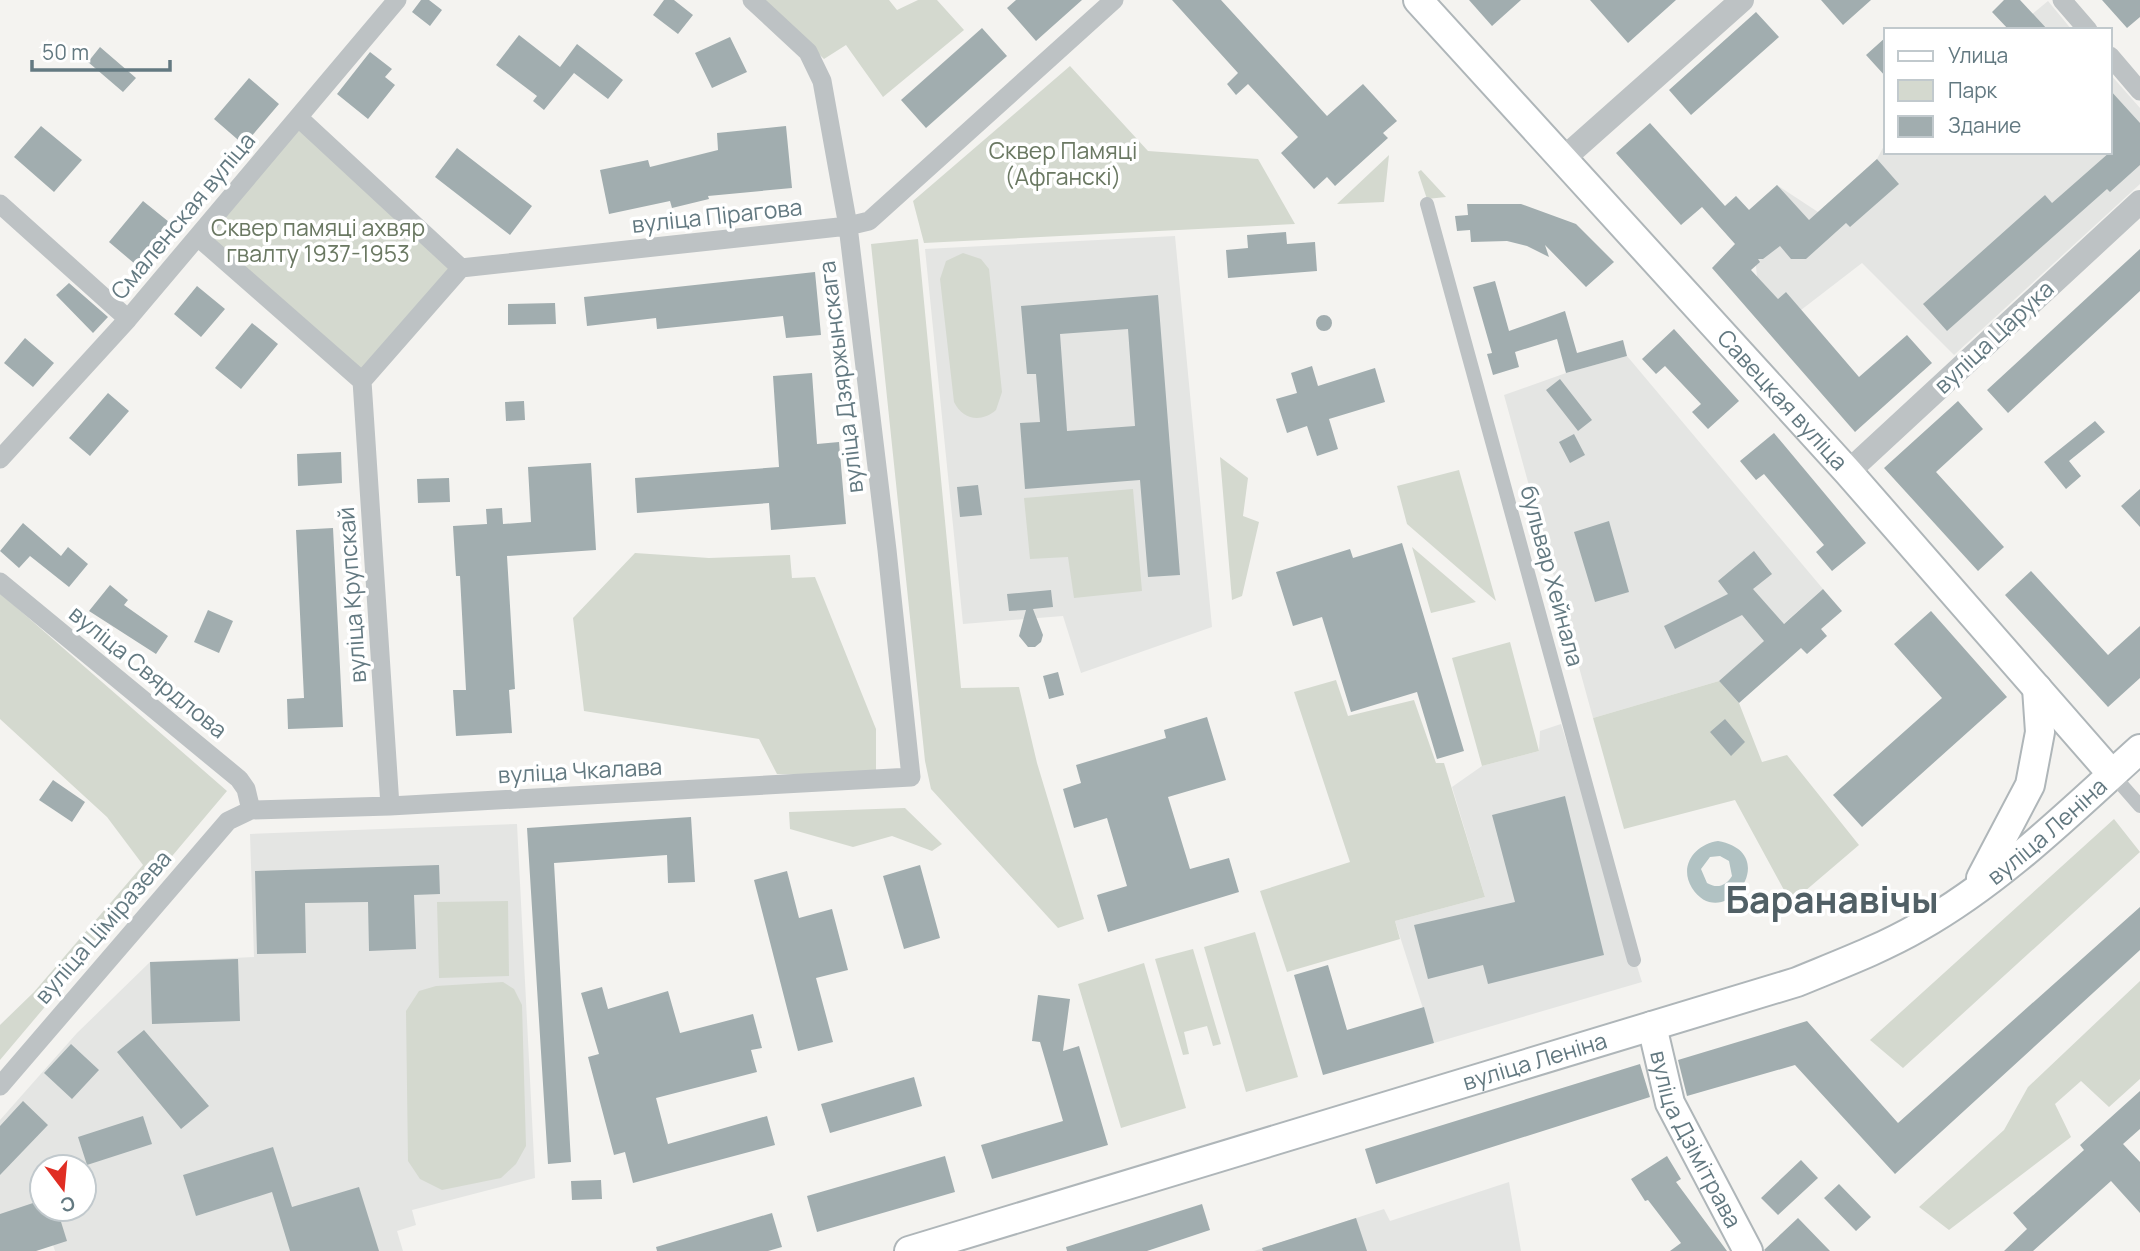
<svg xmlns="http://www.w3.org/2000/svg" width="2140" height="1251" font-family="Manrope,sans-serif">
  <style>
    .built { fill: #e4e5e3; fill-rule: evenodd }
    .green { fill: #d4d9cf }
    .water { fill: #b1c2c3; fill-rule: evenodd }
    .building { fill: #a1adaf; fill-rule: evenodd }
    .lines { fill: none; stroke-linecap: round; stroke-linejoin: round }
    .secondary-casing { stroke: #afb6b9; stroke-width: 32 }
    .pedestrian { stroke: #bdc2c4; stroke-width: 14 }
    .minor { stroke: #bdc2c4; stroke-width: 19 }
    .tertiary { stroke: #bdc2c4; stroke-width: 24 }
    .secondary { stroke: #fff; stroke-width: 28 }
    .labels { text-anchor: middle; stroke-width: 7; stroke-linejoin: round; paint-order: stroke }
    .park-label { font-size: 23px; fill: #6a7862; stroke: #fff }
    .street-label { font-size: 23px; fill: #637981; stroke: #fff }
    .town-label { font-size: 37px; font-weight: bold; fill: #516066; stroke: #fff }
  </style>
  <rect width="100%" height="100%" fill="#f4f3f0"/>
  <path class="built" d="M2048,1l24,29h-59z
    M2110,74l30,34v76l-186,171 -92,-92 -61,47 -15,-18 -8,7 -21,-22 -1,-11 -44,-48 24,-22 13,14 28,-25 41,27 59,-53 9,-17v10h224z
    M1175,236l37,391 -131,46 -18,-57 -100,8 -38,-375z
    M1627,356l196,233 -104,92 -126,37 -89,-323 62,-22z
    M1561,724l81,258 -208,61 -39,-122 90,-24 -33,-110 30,-21 57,-15 1,-20z
    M517,824l18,354 -123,32 4,15 -19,6 6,20h-348l-2,-6 -17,6h-33l-3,-5v-126l77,-87 73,-71 104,-5 -4,-123zM42,1167h42v42h-42z
    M1509,1182l12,69h-267l130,-42 6,12z"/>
  <path class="green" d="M762,0h127l8,10 21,-10h19l27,30 -81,67 -37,-52 -22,14z
    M1070,66l78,85 110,8 37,65 -371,19 -11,-42z
    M299,125l157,144 -95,107 -159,-139z
    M1389,155l-5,47 -47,2z
    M1421,170l25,27 -19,2 -9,-27z
    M918,239l43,449 58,-1 18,76 47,156 -26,9 -127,-139 -6,-28 -54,-517z
    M963,253l18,6 8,10 13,123 -6,18c-15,13 -33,10 -42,-8l-14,-123 6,-18z
    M1220,457l28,21 -5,38 16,6 -17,74 -10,4z
    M1459,470l37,131 -89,-77 -10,-38z
    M1133,489l9,102 -68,7 -6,-41 -38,2 -6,-61z
    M1412,547l64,55 -45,11z
    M635,553l74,5 81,-3 2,23 23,-1 61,152v46l-99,-1 -18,-35 -175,-28 -11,-93z
    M0,593l227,198 -227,269v-35l34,-33 109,-127 -36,-48 -107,-98z
    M1510,642l29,109 -57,15 -30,-108z
    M1336,680l12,36 66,-16 22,63h8l41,134 -90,24 5,18 -113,33 -27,-81 90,-29 -56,-170z
    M1719,681l20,22 23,59 25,-7 72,90 -68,58 -56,-103 -111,29 -31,-111z
    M905,808l37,36 -10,7 -40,-15 -39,11 -63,-18 -1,-17z
    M2114,819l26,33 -237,216 -33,-28z
    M508,901l1,75 -70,2 -2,-76z
    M1255,932l43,145 -52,15 -42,-145z
    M1193,949l28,95 -8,2 -6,-20 -23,6 5,22 -6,1 -28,-96z
    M1144,963l42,145 -65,20 -43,-144z
    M2140,981v98l-31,28 -28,-26 -26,23 16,33 -122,93 -30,-23 85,-77 24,-43z
    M503,982l11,7 8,16 4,141 -10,18 -15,14 -59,12 -22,-11 -12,-18 -2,-150 13,-20 17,-5z"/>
  <path class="water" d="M1718,841c67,12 5,95 -26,47 -14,-23 4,-44 26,-47zM1720,856l9,5 3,15c-6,10 -15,13 -25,7l-6,-14 9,-12z"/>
  <path class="building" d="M421,0h8l13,10 -12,16 -18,-14z
    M664,0h10l19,15 -15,19 -25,-19z
    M1016,0h66l-46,41 -29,-33z
    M1172,0h49l106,116 36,-32 34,37 -14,12 5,5 -53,48 -8,-9 -13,12 -33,-36 17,-16 -50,-53 -12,11 -9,-11 11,-11z
    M1469,0h52l-29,26z
    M1590,0h86l-48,43z
    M1821,0h50l-28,25z
    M2004,0h16l28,30h-39l-17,-18z
    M2102,0h38v17l-13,11z
    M1756,12l23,25 -88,78 -22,-25z
    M982,28l25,28 -81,72 -25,-28z
    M519,35l41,32 17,-23 46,36 -15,19 -34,-26 -30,37 -11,-9 4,-5 -41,-31z
    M730,37l17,35 -35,16 -17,-35z
    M1886,37v40l-20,-22z
    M100,47l36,31 -13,14 -35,-30z
    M370,52l22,17 -7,8 10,8 -27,34 -31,-25z
    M249,78l30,26 -35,41 -30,-26z
    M2110,90l30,33v42l-30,27 -3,-3 -160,142 -24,-27 122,-109 7,8 58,-51z
    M1650,123l75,83 11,-10 13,14 28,-25 32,35 68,-61 22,25 -49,43 -4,-4 -40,36h-15l-11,-13 -17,13h-5l2,3 -9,8 27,29 8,-7 73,85 48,-42 25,28 -77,69 -143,-164 23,-24 -33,-37 -21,18 -65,-72z
    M41,126l41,34 -28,32 -40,-35z
    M786,126l6,62 -84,8 1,3 -37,9 -2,-7 -61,13 -9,-44 48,-10 2,7 68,-17 -1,-17z
    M457,148l75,58 -22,29 -75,-58z
    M143,201l26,21 -34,42 -26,-22z
    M1467,204h54l55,20 38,38 -28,25 -41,-42 4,12 -22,-11 -20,-5 -36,1 -1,-12 -13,1 -2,-15 13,-1z
    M1286,232l1,12 28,-2 2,29 -89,7 -2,-28 22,-2 -1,-13z
    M2140,249v42l-132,122 -21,-23z
    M815,272l6,63 -35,3 -3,-22 -126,13 -1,-11 -69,8 -3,-29z
    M1495,281l14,50 56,-20 12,42 46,-13 4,16 -61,17 -9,-34 -42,13 4,15 -26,8 -6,-21 5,-1 -19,-66z
    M69,283l39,34 -15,16 -37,-38z
    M197,286l28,23 -24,28 -27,-23z
    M1158,295l22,280 -32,2 -8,-97 -115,9 -5,-66 20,-1 -4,-48h-9l-6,-68zM1128,329l7,97 -68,5 -7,-97z
    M555,303l1,21 -48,1v-21z
    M1316 323a8 8 0 1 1 16 0a8 8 0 1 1-16 0Z
    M252,323l26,21 -37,45 -26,-21z
    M1674,329l65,72 -31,28 -16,-17 9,-8 -36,-38 -9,8 -14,-15z
    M25,338l29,25 -21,24 -29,-24z
    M1312,366l6,20 57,-18 10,34 -56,17 9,30 -21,7 -10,-30 -20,7 -11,-34 21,-6 -6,-20z
    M812,373l5,71 22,-2 7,82 -75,6 -2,-27 -132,10 -2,-35 144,-11 -6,-91z
    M1560,379l32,41 -14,11 -32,-41z
    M108,393l21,18 -39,45 -21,-18z
    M524,401l1,19 -19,1 -1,-19z
    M1958,401l25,28 -47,43 68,75 -26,24 -94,-103z
    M2095,421l10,11 -36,29 12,15 -15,13 -22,-27z
    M1774,433l92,110 -34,28 -16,-19 8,-7 -60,-71 -8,6 -16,-19z
    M1574,434l11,21 -15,8 -11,-21z
    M341,452l1,31 -44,3 -1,-32z
    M591,463l5,87 -89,6 8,133 -6,1 3,43 -56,3 -3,-46h13l-6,-114h-4l-3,-50 34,-2 -1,-15 16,-1 1,16 28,-2 -3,-55z
    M449,478l1,24 -32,1 -1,-24z
    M978,485l4,30 -22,2 -3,-30z
    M2140,489v38l-19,-21z
    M1609,521l20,71 -34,10 -21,-70z
    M23,523l38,33 7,-9 20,17 -19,23 -39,-31 -11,12 -19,-17z
    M333,528l10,199 -55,2 -1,-30 17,-1 -8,-168z
    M1402,543l62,208 -27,8 -20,-67 -66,20 -29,-95 -29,9 -17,-54 74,-23 3,9z
    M1754,551l18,23 -19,15 31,35 39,-35 19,22 -21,18 6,7 -20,18 -6,-6 -62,55 -20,-22 45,-40 -22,-26 -67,34 -11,-23 64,-32 -10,-13z
    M2031,571l77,84 32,-29v52l-32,29 -103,-112z
    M110,585l18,15 -4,5 44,31 -12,18 -67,-43z
    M1051,590l2,17 -20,2 10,26 -2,7 -6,5h-7l-9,-11 7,-26 -17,1 -2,-17z
    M208,610l25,11 -14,32 -25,-11z
    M1931,611l76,86 -145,130 -29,-32 109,-97 -48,-54z
    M1058,672l6,23 -15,4 -6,-23z
    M1207,717l19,63 -58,17 22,72 39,-11 10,34 -131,40 -11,-37 30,-9 -20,-68 -33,10 -11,-39 18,-6 -5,-18 90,-27 -2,-8z
    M1725,719l20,23 -14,14 -21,-24z
    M53,780l32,22 -13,20 -33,-22z
    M1565,796l39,159 -116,29 -5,-19 -55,14 -14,-54 101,-23 -23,-87z
    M691,817l4,65 -27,1 -1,-28 -113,8 17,299 -23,2 -21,-336z
    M439,865l1,29 -26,1 2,54 -47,2 -1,-49 -63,1 1,50 -49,1 -2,-83z
    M920,865l20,73 -36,11 -21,-73z
    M787,871l12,47 33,-9 16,61 -32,8 17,64 -35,9 -44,-171z
    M2140,907v43l-245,224 -100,-109 -108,31 -9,-36 129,-39 91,102z
    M238,959l2,62 -88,3 -2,-62z
    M1328,965l19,65 77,-23 10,36 -111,32 -29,-100z
    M602,987l6,22 60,-18 12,42 73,-19 9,34 -11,2 6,22 -101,26 12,46 99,-28 8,29 -142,38 -8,-31 -11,3 -26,-98 11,-3 -18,-61z
    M1038,995l32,4 -7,52 16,-5 29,99 -116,34 -11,-34 82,-24 -23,-79 -8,-1z
    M144,1030l65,76 -28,23 -64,-77z
    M71,1044l28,26 -27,29 -28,-26z
    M1640,1064l10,33 -274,87 -11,-35z
    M914,1077l8,29 -92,27 -9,-29z
    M2140,1091v38l-17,15 17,18v51l-29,-32 -78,70h-29l23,-22 -14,-16 71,-63 -4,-5z
    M23,1101l25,24 -48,50v-49z
    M143,1116l9,28 -65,21 -9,-28z
    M273,1147l19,60 67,-20 20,64h-89l-18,-59 -76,24 -13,-41z
    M945,1156l10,36 -138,40 -10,-36z
    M1667,1156l14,23 -5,3 51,69h-57l11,-8 -33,-43 -3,1 -14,-22z
    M1801,1160l17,18 -40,37 -17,-17z
    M601,1180l1,19 -30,1 -1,-19z
    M1839,1184l32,33 -15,14 -32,-33z
    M42,1200v9h15l10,32 -31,10h-36v-37z
    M1202,1204l8,26 -63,21h-80l-1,-4z
    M772,1213l10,34 -14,4h-111l-1,-4z
    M1356,1218l11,33h-104l-1,-3z
    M1798,1218l32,33h-65l-1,-1z"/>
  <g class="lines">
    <defs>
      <g id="secondary">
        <path id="s1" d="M1418,0l430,472 264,302"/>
        <path d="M1981,878l49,-93 10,-53 -3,-44"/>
        <path id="s2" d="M1652,1026l18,77 78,148"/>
        <path id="s3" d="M909,1251l888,-269c41,-17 84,-33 122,-55 83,-47 151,-115 221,-178"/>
      </g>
    </defs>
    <use href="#secondary" class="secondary-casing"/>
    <path class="pedestrian" d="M1427,204l207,756
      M2112,774l28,32"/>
    <path class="minor" d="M2062,0l26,30
      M2110,56l30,35
      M299,118l162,150 387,-42 21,-5 245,-221
      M0,204l128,115
      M198,237l164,144
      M0,459l128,-140 269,-319
      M0,582l239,197 7,10 5,21
      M390,806l-28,-425 99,-113
      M0,1086l228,-265 23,-11 139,-4 521,-29 -24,-227 -39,-324 -26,-145 -14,-29 -56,-52"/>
    <path class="tertiary" d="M1563,159l179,-159
      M1848,472l292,-270"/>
    <use href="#secondary" class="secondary"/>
  </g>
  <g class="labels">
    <g class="park-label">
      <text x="1063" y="159">Сквер Памяці<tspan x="1063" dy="26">(Афганскі)</tspan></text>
      <text x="318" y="236">Сквер памяці ахвяр<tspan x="318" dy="26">гвалту 1937-1953</tspan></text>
    </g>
    <g class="street-label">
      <text transform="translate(183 216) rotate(-50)" y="8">Смаленская вуліца</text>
      <text transform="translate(717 216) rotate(-6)" y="8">вуліца Пірагова</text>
      <text transform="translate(1994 337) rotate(-43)" y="8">вуліца Царука</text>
      <text transform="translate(841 377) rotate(-97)" y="8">вуліца Дзяржынскага</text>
      <text dy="8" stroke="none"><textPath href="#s1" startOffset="541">Савецкая вуліца</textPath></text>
      <text transform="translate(1552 576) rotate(75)" y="8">бульвар Хейнала</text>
      <text transform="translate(352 595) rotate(-94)" y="8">вуліца Крупскай</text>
      <text transform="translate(148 672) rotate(39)" y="8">вуліца Свярдлова</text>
      <text transform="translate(580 771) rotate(-3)" y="8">вуліца Чкалава</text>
      <text dy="8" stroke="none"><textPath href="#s3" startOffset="1222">вуліца Леніна</textPath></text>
      <text transform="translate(103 927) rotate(-49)" y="8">вуліца Ціміразева</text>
      <text dy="8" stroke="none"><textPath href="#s3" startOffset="654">вуліца Леніна</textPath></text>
      <text dy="8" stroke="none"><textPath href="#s2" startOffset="122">вуліца Дзімітрава</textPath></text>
    </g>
    <g class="town-label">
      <text x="1832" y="913">Баранавічы</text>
    </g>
  </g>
  <rect x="1884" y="28" width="228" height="126" fill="#ffffff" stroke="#c1c9cd" stroke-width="2"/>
  <rect x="1898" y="51" width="35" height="10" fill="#ffffff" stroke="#c1c9cd" stroke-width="2"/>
  <text x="1948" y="63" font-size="21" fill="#637981">Улица</text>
  <rect x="1898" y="80" width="35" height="21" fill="#d4d9cf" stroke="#c1c9cd" stroke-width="2"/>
  <text x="1948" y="98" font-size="21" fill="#637981">Парк</text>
  <rect x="1898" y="116" width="35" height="21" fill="#a1adaf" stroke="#c1c9cd" stroke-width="2"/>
  <text x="1948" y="133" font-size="21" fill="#637981">Здание</text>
  <g transform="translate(63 1188) rotate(164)"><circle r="33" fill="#ffffff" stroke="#c1c9cd" stroke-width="2"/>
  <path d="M0-5L12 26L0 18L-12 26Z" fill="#e02d23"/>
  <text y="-10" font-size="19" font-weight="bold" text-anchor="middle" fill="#637981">С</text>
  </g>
  <path d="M32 60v10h138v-10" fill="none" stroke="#637981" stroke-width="3.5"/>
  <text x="42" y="60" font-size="21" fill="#637981" stroke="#ffffff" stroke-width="5" paint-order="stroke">50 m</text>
</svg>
